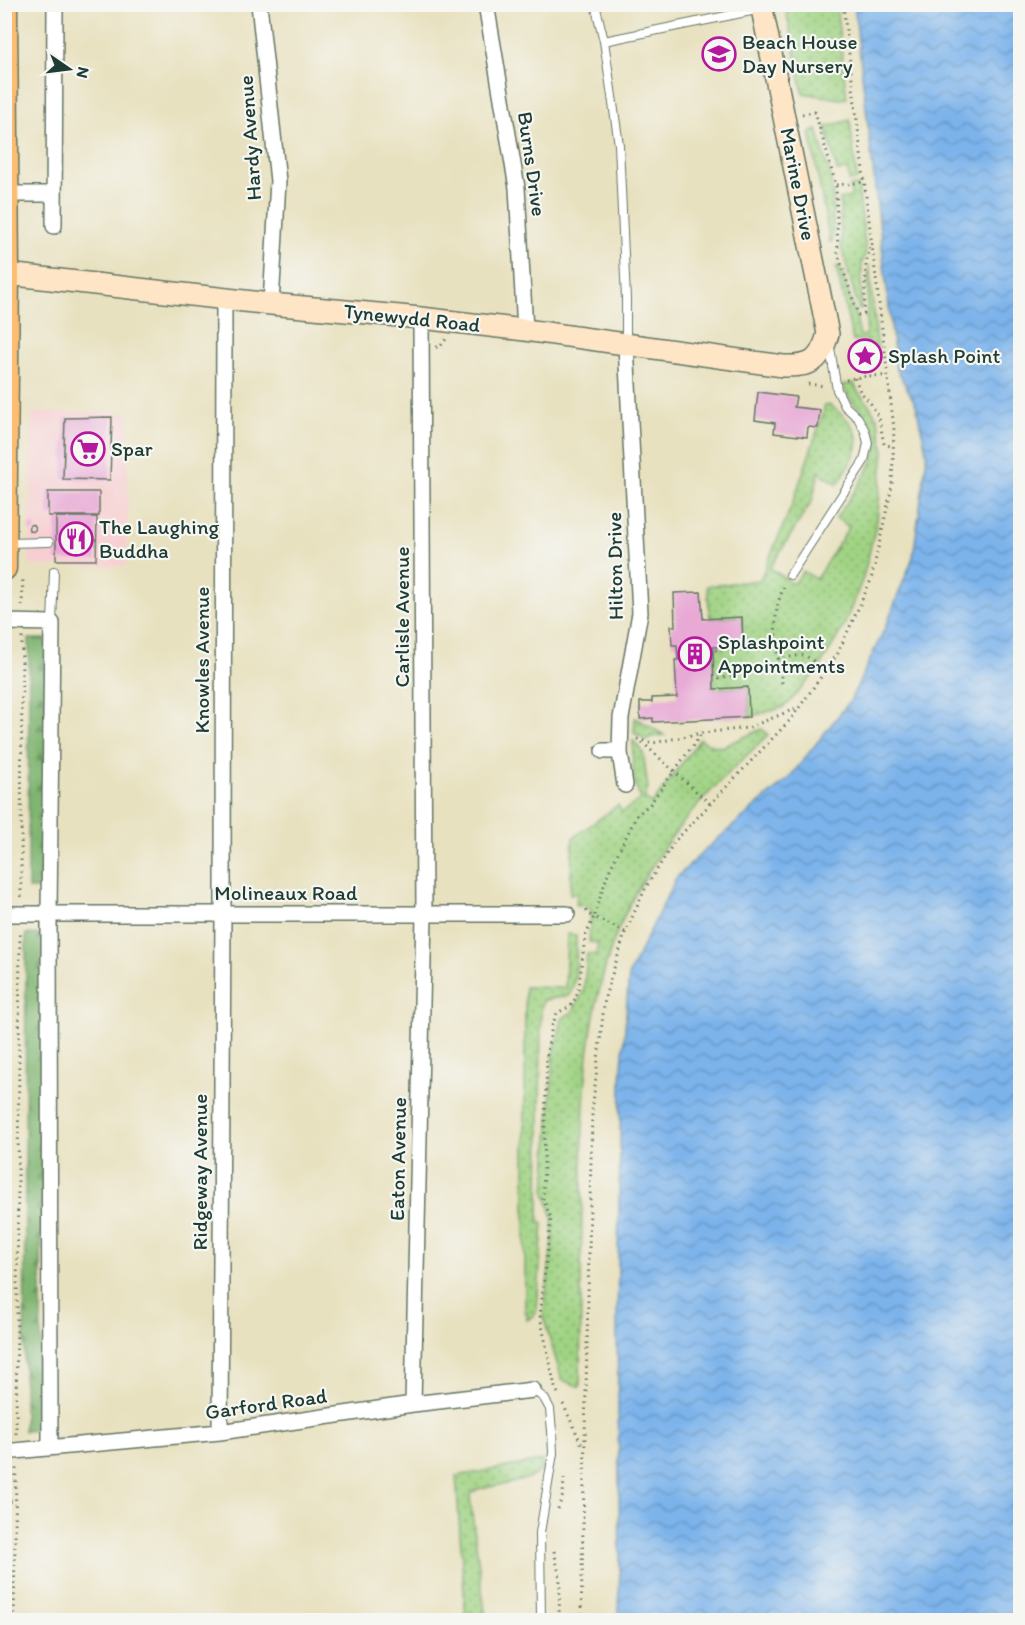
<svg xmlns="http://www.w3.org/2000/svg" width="1025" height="1625" font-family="Itim,sans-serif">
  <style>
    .built { fill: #f7cfd2 }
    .grass { fill: url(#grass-dots); stroke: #60885c; stroke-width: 1.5 }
    .forest { fill: url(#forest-firs); stroke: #507952; stroke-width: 1.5 }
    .water { fill: url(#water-waves); stroke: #4d7890; stroke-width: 1.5 }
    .building { fill: #e8aad5 }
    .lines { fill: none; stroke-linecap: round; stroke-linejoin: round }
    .service-casing { stroke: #657665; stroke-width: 10 }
    .minor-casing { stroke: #657665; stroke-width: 18 }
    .secondary-casing { stroke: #657665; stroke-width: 24 }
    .primary-casing { stroke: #657665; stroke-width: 27 }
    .path { stroke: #657665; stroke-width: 3; stroke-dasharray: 1.5 4.5; stroke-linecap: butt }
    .service { stroke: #fff; stroke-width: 8 }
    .minor { stroke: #fff; stroke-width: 15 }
    .secondary { stroke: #fee5c5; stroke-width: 21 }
    .primary { stroke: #fcbd6f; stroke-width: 24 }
    .labels { text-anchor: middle; stroke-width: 4.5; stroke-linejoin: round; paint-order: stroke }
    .poi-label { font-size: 21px; fill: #1f3d34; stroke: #f6f6f2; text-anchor: start }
    .street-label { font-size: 21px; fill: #1f3d34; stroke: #f6f6f2 }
  </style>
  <defs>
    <pattern id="grass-dots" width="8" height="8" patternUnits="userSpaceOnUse" patternTransform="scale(1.5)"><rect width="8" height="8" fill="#a0d383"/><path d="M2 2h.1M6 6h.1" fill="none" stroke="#82ac6c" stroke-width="1.8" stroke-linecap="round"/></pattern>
    <pattern id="forest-firs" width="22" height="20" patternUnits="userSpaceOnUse" patternTransform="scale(1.5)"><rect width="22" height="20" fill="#80b571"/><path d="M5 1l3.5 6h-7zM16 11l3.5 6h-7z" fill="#68945e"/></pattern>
    <pattern id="water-waves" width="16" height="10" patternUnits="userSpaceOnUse" patternTransform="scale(1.5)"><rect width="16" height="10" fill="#7bb3eb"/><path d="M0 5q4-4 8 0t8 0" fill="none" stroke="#6493bf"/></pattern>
  </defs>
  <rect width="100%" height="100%" fill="#f6f6f2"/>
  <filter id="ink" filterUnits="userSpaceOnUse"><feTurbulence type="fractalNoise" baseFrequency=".0167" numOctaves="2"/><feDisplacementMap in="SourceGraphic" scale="12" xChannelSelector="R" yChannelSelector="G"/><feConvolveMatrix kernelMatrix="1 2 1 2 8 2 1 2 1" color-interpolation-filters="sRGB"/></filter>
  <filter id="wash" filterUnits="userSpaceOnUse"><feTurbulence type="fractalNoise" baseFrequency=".008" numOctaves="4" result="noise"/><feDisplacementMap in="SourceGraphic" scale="24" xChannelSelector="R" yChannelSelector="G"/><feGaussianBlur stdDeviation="1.35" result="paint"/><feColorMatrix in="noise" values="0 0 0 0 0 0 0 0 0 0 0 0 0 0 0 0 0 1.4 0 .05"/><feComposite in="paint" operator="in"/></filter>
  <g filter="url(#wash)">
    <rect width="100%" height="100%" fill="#e8e1bf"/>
    <path class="built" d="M32,412l96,1v78l-2,75h-97z"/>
    <path class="grass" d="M785,5h51l11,93 -7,1 -37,-6z
      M850,120l7,60 -8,1 -1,-11 -11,1 -11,-44z
      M817,130l13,44 3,24v43l-3,1 -20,-109z
      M850,186h8l8,66 -4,12 -1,45 -2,1 -18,-63 -1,-48 11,-2z
      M869,265l9,87c-5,-10 -14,-14 -25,-11l-17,-74 4,-1 16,51 4,19 6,-1z
      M854,383l4,9 9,10 11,17 6,32 -7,70 -14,57 -19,48 -25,42 -30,35 -8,5 -32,9 -1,-30 -34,2 -1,-42 30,-1 -1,-29 -32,1 -3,-32 53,-6 32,-75 32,-94v-5l6,-1c40,30 31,41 8,79l-19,-12 -7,29 -42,67 24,16 9,-13 13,8 33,-52 -13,-9c12,-19 36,-47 40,-69 3,-11 -4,-26 -11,-34 -10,-12 -16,-13 -22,-30z
      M635,718h1l28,17 -13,2 -5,3 -12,-7z
      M762,729l6,6c-41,39 -82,77 -112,125 -18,27 -35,58 -45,89 -28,82 -29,171 -29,256 -1,61 -1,121 -2,182l-18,-7 -19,-64 10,-79 -1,-22 -7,-23 8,-134 9,-39 11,-8 11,-21 3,-36 9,1 2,-12 -9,-1 2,-32 -5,-4 -10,-1 1,-11h-7l3,-56 45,-33 4,7 19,-13c-9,-16 -9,-41 -8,-59l10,12 5,37 -4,9 8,6 48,-65 11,6 11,2z
      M567,934l9,1c0,17 3,49 -8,61l-24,4 -3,8 -2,214 4,1 -6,86 -4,7 -6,4v-7l-2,-1v-325l40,1z
      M542,1461v9c-15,13 -45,15 -64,19l-6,4 -2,5 16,122h-20l-10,-144z"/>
    <path class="forest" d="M29,639h17l-1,250h-17z
      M26,934l18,1 -4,495 -16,1z"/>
    <path class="water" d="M854,5h166v1615h-402l2,-51 -3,-245 4,-244 8,-106 47,-96 31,-30 82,-70 61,-77 35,-73 28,-71 14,-102 -11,-50 -20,-37z"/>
    <g id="blocks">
      <path class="building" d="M758,392l38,5 -2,10 26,3 -2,18 -10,-1 -1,10 -33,-4 1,-10 -20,-3z
        M112,417l-2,63 -47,-1 2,-61z
        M48,492h51v24h-51z
        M56,517h41l-1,43h-40z
        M28.5 528a3.5 3.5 0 1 1 7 0a3.5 3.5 0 1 1-7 0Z
        M701,592l2,27 39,-2 1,29 -30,1 1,42 34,-2 1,30 -96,5v-4l-13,1v-17h12v-4l25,-1 -2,-37h3l-1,-15h-5l-1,-19h4l-1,-33z"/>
    </g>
  </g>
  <g filter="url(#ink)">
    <use href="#blocks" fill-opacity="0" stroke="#657665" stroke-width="1.5"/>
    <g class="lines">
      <defs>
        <path id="service" d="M595,4l9,37 15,104 7,154v44
          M604,41l157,-32
          M8,543l41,-1
          M790,575l74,-114 4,-18 -3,-12 -7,-13 -13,-12 -8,-16 -7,-42
          M52,623l2,-52
          M533,1390l11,8 6,11 2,22 1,22 -13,80 1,87"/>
        <path id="minor" d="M259,4l19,177 -7,123
          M486,4l31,184 8,142
          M7,194h47
          M54,226l1,-222
          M4,622l48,1 -3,291 1,534
          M603,751h17
          M625,785l-5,-32 1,-35 19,-105 -14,-268
          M4,914c188,-1 375,1 563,0
          M413,1404l11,-489 -3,-597
          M220,1432l3,-519 1,-614
          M4,1452l216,-20 193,-28 120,-14"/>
        <path id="secondary" d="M7,274l264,30 150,14 104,12 258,36c28,1 37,-4 45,-32l-67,-330"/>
        <path id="primary" d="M4,568l3,-294 -2,-270"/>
      </defs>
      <use href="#service" class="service-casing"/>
      <use href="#minor" class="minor-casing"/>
      <use href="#secondary" class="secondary-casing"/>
      <use href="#primary" class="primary-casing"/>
      <path class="path" d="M802,114l13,-2 21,73 2,69 20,61 6,-1 2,-50 5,-21
        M836,185l29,-3
        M436,347h4l6,-8
        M855,378l5,13 11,13 8,14 5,26 10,3
        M846,380c15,-4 28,-5 43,-4
        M808,384l17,2
        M22,606l1,-29
        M715,650h28l33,-2
        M778,659l24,-4 4,1 20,14
        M718,679l28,-7 34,-2
        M782,683c-5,-32 -13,-68 3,-98
        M637,739l16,4 49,-10 46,-5 51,-21
        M642,742l68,62
        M21,897l1,-260
        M625,932l-31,-15 14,-44 29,-58 13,-11 52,-71
        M558,1393l-3,-6 -15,-71 11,-98 -8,-19 4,-147 5,-26 5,-13 14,-7 4,-7 4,-13 6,-49 9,-20 -6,-3 -2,-3h-5
        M563,1404l20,43
        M16,1434l4,-503
        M4,1502l11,-1
        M558,1509l5,-14 1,-17
        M554,1551l6,27 -1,42
        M14,1620l2,-152
        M581,1620l11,-508 13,-115 20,-64 21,-46 29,-46 116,-122 47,-66 33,-73 21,-94 2,-58 -51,-424"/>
      <use href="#service" class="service"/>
      <use href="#minor" class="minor"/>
      <use href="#secondary" class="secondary"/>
      <use href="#primary" class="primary"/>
    </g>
  </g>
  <defs>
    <symbol id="school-ring" viewBox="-11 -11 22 22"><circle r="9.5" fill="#f6f6f2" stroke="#b5179e" stroke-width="1.5"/><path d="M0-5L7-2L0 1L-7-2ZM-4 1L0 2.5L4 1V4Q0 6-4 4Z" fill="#b5179e"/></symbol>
    <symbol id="sight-ring" viewBox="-11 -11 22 22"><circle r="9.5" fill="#f6f6f2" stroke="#b5179e" stroke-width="1.5"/><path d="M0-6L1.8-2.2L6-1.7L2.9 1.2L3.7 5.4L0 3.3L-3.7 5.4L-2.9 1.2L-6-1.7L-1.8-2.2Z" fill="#b5179e"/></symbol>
    <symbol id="supermarket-ring" viewBox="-11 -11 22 22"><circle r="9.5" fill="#f6f6f2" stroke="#b5179e" stroke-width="1.5"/><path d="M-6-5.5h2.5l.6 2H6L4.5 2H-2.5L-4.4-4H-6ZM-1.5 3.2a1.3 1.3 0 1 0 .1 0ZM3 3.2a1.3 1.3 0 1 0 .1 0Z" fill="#b5179e"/></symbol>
    <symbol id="restaurant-ring" viewBox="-11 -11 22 22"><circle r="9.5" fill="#f6f6f2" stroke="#b5179e" stroke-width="1.5"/><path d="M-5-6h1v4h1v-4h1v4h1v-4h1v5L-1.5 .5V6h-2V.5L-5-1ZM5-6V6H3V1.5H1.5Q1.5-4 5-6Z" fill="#b5179e"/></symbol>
    <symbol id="building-ring" viewBox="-11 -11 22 22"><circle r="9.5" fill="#f6f6f2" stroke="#b5179e" stroke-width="1.5"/><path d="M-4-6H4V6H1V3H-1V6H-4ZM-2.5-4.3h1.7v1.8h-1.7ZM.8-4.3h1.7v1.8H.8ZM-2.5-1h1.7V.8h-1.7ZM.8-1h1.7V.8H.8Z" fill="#b5179e"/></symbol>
  </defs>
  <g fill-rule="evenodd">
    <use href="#school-ring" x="700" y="35" width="38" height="38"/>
    <use href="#sight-ring" x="846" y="337" width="38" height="38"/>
    <use href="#supermarket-ring" x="69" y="430" width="38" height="38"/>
    <use href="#restaurant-ring" x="57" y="520" width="38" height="38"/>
    <use href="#building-ring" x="676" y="635" width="38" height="38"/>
  </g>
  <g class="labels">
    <g class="poi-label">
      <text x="742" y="49">Beach House<tspan x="742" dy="24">Day Nursery</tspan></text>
      <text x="888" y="363">Splash Point</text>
      <text x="111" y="456">Spar</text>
      <text x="99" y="534">The Laughing<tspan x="99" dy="24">Buddha</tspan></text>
      <text x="718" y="649">Splashpoint<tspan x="718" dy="24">Appointments</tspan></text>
    </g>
    <g class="street-label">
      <text transform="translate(250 138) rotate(-94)" y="7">Hardy Avenue</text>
      <text transform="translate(532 164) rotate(82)" y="7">Burns Drive</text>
      <text transform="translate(798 184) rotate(79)" y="7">Marine Drive</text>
      <text transform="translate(412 318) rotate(6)" y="7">Tynewydd Road</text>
      <text transform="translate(615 566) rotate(-91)" y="7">Hilton Drive</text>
      <text transform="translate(402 617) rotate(-90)" y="7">Carlisle Avenue</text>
      <text transform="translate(202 660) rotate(-90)" y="7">Knowles Avenue</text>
      <text x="286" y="900">Molineaux Road</text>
      <text transform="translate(398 1159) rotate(-89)" y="7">Eaton Avenue</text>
      <text transform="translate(200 1172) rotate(-90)" y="7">Ridgeway Avenue</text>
      <text transform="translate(266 1404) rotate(-8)" y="7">Garford Road</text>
    </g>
  </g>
  <rect width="1025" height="1625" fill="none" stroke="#f6f6f2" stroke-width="24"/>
  <g transform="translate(69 69) rotate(104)" stroke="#f6f6f2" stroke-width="4.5" paint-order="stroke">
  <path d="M0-4.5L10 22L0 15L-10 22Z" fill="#1f3d34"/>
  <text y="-9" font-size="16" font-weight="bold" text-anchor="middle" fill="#1f3d34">N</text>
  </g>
</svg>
